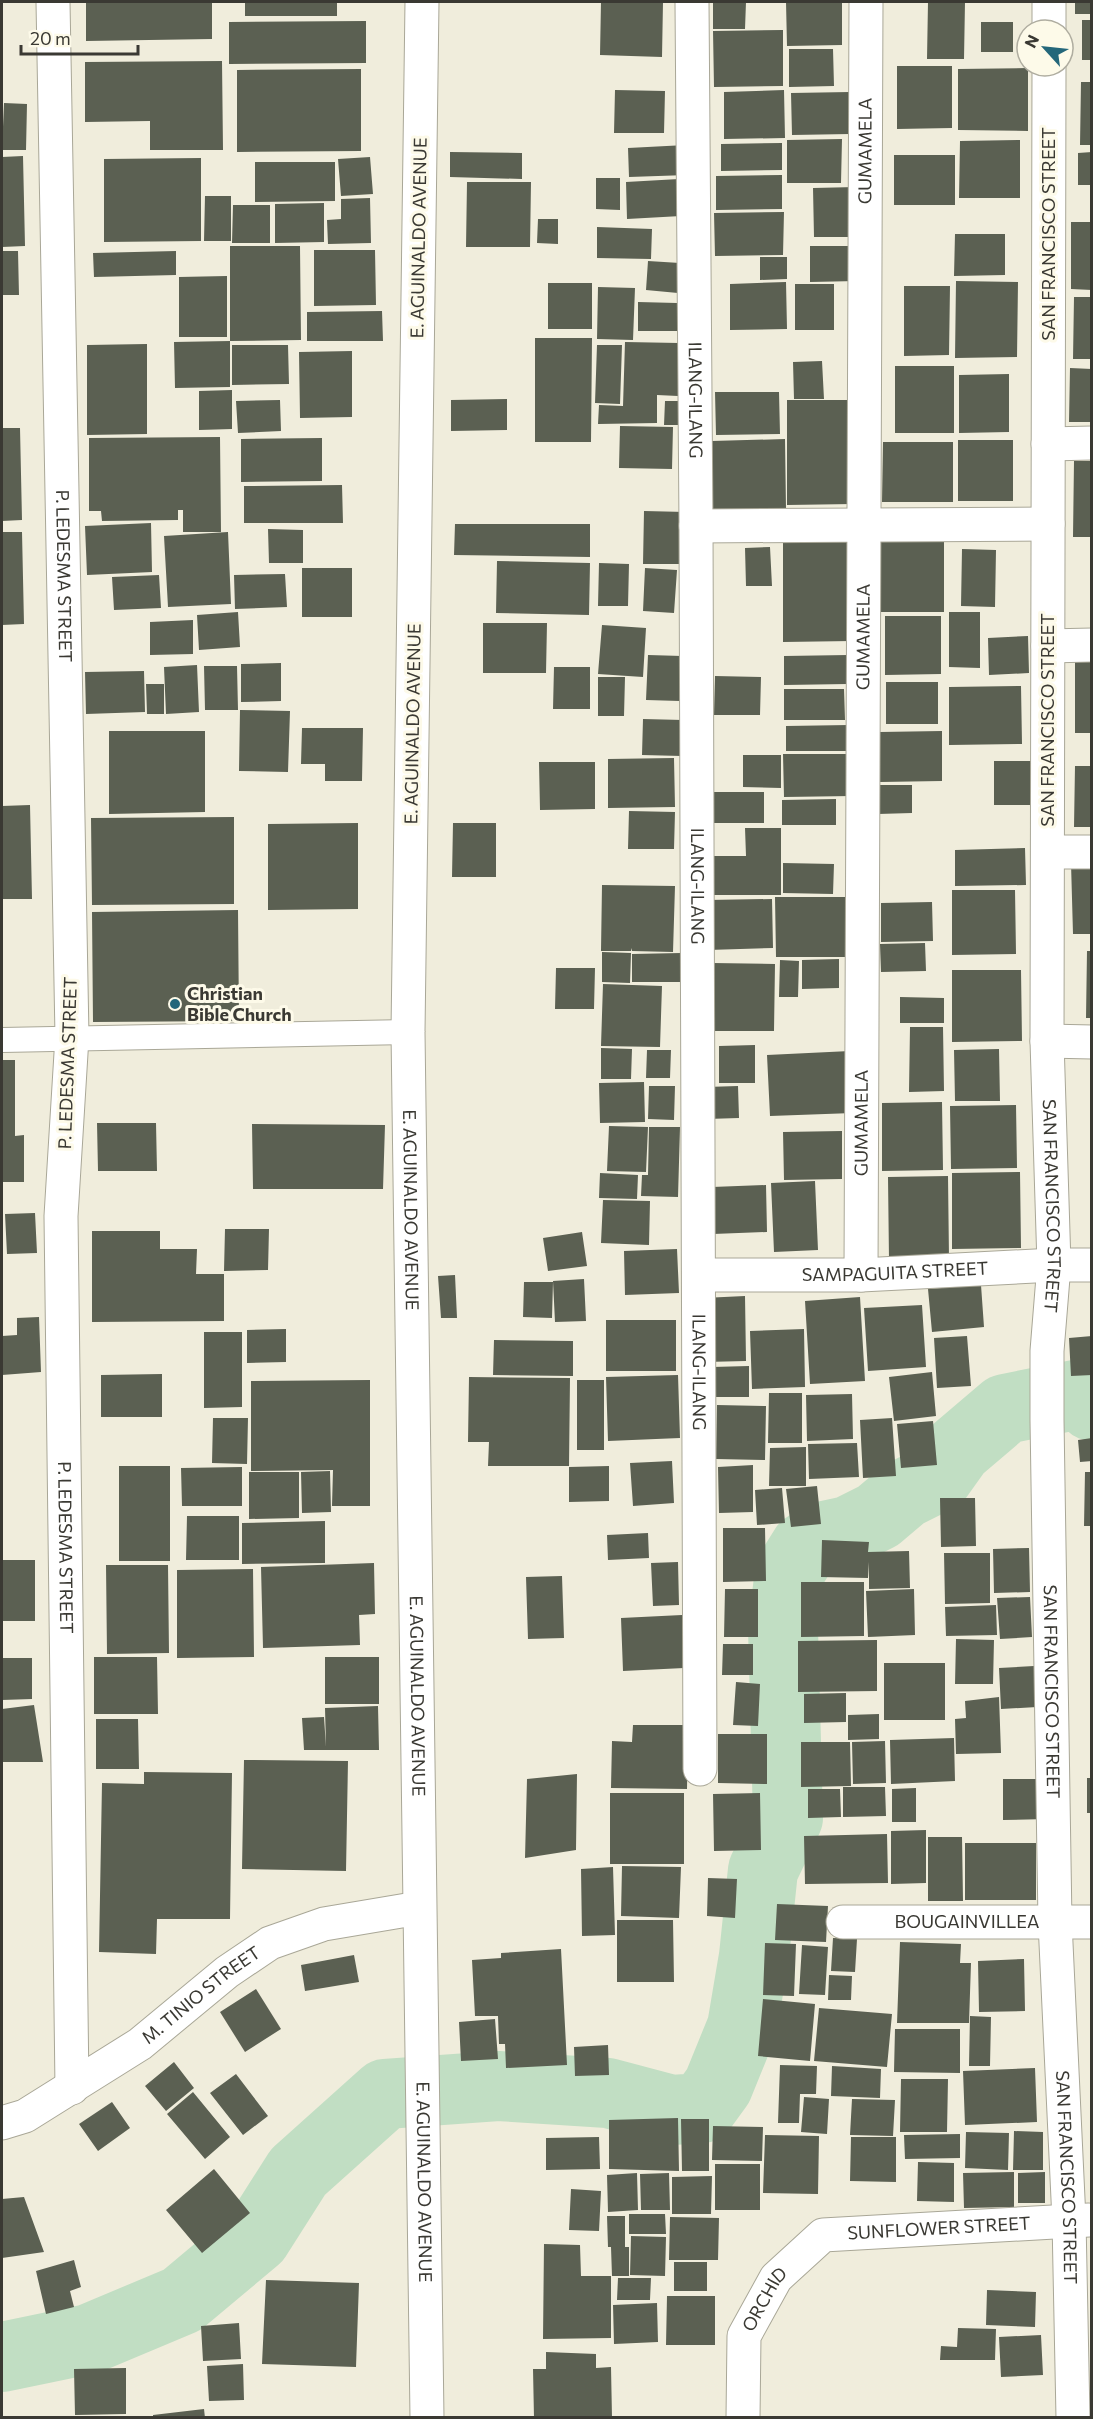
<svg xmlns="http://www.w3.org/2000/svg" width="1093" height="2419" font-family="Commissioner,sans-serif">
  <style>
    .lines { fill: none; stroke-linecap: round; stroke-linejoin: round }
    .river { stroke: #c1dec3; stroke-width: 70 }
    .building { fill: #5b6052 }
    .lane-casing { stroke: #a9a797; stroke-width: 26 }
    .street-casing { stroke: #a9a797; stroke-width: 35 }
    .lane { stroke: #fff; stroke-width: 24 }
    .street { stroke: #fff; stroke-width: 33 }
    .poi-dot { fill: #24677a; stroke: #fdfae9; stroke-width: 2 }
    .labels { text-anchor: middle; stroke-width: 6; stroke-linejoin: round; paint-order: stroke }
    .street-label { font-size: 18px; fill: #3a3933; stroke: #fdfae9 }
    .poi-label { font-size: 18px; font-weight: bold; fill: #3a3933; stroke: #fdfae9; text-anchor: start }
  </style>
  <rect width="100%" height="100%" fill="#f0eddc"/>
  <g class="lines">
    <path class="river" d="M2,2357l87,-18 93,-39 74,-62 42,-66 87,-78 113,-8 110,7 64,17 30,-2 16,-22 24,-59 12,-71 9,-86 25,-52 -5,-190 7,-57 15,-24 15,-10 28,-6 30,-15 26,-22 34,-17 20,-28 47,-40 75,-15 12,12"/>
  </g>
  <path class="building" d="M86,2h126v37l-126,2z
    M245,2h92v14h-92z
    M601,2h62l-1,55 -62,-2z
    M713,2h33l-1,27h-32z
    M786,2h56v43l-55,1z
    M928,2h37l-1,57h-37z
    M1075,2h17v12h-17z
    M1082,20h10v40h-10z
    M366,21v42l-137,1v-42z
    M981,22h32v30h-32z
    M783,30v56l-69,1 -1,-56z
    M789,49h44l1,37 -45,1z
    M222,61l1,89h-73v-29l-65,1v-60z
    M897,66h55v62l-55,1z
    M1028,68v63l-70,-1v-61z
    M361,69v82l-124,1v-82z
    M1081,82h11v63h-12z
    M615,90l50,1 -1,42h-50z
    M784,90l1,48 -61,1v-47z
    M850,92v42l-58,1 -1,-42z
    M4,103l23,1 -1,46h-24z
    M842,139l-1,44h-54v-43z
    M1020,140v58h-61l1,-57z
    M782,143v27l-61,1v-27z
    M686,145l1,30 -58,2 -1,-29z
    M450,152l72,1v26l-72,-2z
    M1092,152v33h-14v-32z
    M894,155h61v50h-61z
    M23,156l2,90 -23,1v-90z
    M370,157l3,37 -32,2 -3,-37z
    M201,158v83l-97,1v-83z
    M255,162h80v39l-80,1z
    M782,175v34l-66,1v-34z
    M596,178h24v32l-24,-1z
    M679,179l2,37 -54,3 -1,-37z
    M467,182h64l-1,65h-64z
    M856,187l1,50h-43l-1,-49z
    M205,196h26v45h-27z
    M370,198l1,45 -43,1 -1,-24 14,-1v-20z
    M324,203v39l-49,1v-39z
    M233,205h37v38h-38z
    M784,212l-1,43 -68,1 -1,-43z
    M538,219h20v25l-21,-1z
    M1071,222h21v68l-21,-1z
    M597,227l55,2 -1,30 -54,-1z
    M955,234h50v41l-51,1z
    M230,246h70l1,94 -71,1z
    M810,246h47v35l-47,1z
    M314,250h61l1,55 -62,1z
    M2,251h16l1,44h-17z
    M176,251v24l-82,2 -1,-24z
    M760,257h27v22l-27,1z
    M648,261l32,2 -2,30 -32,-3z
    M227,276v61h-48v-60z
    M956,281l62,1 -1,75 -62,1z
    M786,282l1,47 -57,1v-46z
    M548,283h44v46h-44z
    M795,284h39v46h-39z
    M904,286h46l-1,69 -45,1z
    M598,287l37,1 -2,52 -36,-1z
    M1074,297h18v62h-19z
    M638,302l39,1v28h-39z
    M382,311l1,30h-76v-29z
    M535,338h57l-1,104h-56z
    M230,341v46l-55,1 -1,-46z
    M625,342l54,1 -1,53 -21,-1v28l-59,1 1,-19 24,1z
    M147,344v90l-60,1v-90z
    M232,345h56l1,39 -57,1z
    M597,345h25l-2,59 -25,-1z
    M352,351v66l-52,1 -1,-66z
    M822,361l2,38h-30l-1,-37z
    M895,366h59v67h-59z
    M1070,368l22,1v53h-23z
    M1009,374v58l-50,1v-58z
    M232,390v39l-33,1v-39z
    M715,392h64l1,42 -64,1z
    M507,399v31l-56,1v-31z
    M280,400l1,31 -43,2 -2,-32z
    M787,400h65l1,104 -66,1z
    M665,401h25v24h-26z
    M620,426l53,1 -1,42 -53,-1z
    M2,428h18l2,92 -20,1z
    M220,437l1,95h-38v-22h-5v10l-76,1 -1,-10h-12v-73z
    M322,438v43l-81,1v-43z
    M785,439l1,70 -73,1 -1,-69z
    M958,440h55v61h-55z
    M883,442h70v60h-71z
    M1074,461h18v76h-19z
    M342,485l1,38h-99v-37z
    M644,511l42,1 -1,52h-42z
    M151,523l1,49 -65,3 -2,-49z
    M455,524h135v33l-136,-2z
    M268,529l35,1v33h-34z
    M2,532h20l2,92 -22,1z
    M228,532l3,72 -63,3 -4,-71z
    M852,532v109l-69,1v-109z
    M881,539h63v73h-63z
    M770,547l2,39h-26l-1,-38z
    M962,549l34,1 -1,57 -34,-1z
    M497,561l93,2 -1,52 -93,-2z
    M599,563l30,1 -1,42h-30z
    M302,568h50v49h-50z
    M645,568l32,2 -3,43 -31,-2z
    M285,574l2,33 -52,2 -1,-34z
    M159,575l2,33 -47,2 -2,-33z
    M238,612l2,35 -41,3 -2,-35z
    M949,612h31v56l-31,-1z
    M885,616h56v58l-56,1z
    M193,620v34l-43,1v-33z
    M483,623h64l-1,50h-63z
    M602,625l44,3 -3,49 -45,-3z
    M1028,636l1,37 -40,2 -1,-37z
    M1075,651h17v82h-17z
    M648,655l34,1 -2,45 -34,-1z
    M848,655v29l-64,1v-29z
    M281,663v38l-40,1v-38z
    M197,665l2,47 -33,2 -2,-47z
    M204,666h33l1,44h-33z
    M554,667h36v42h-37z
    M144,671l1,41 -59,2 -1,-42z
    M715,676l46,1 -1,38h-46z
    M598,677h27l-1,39h-26z
    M886,682h52v42h-52z
    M146,684h18v30h-17z
    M1021,686l1,58 -73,1v-58z
    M784,689h60l1,31h-61z
    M240,710l50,1 -2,61 -49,-1z
    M643,719l40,1 -1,36 -40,-1z
    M849,725v26h-63v-25z
    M302,728h61l-1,53h-37v-17h-24z
    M109,731h96v81l-96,2z
    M942,731v50l-62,1v-50z
    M783,754h70l-1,42 -68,1z
    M743,755h38v33l-38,-1z
    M674,758l1,49 -67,1v-49z
    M994,761h37v44h-37z
    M539,762h56v47l-55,1z
    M1075,766h17v61h-18z
    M878,785h34v28l-34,1z
    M711,792h53v31h-53z
    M836,799v26h-54v-25z
    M30,805l2,94h-30v-93z
    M629,811l46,1 -1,37h-46z
    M234,817v87l-142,1 -1,-87z
    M358,823v86l-90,1v-86z
    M453,823h43v54h-44z
    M745,828h36v67h-73l-1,-39h39z
    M1025,848l1,37 -71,1v-36z
    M1092,862v72h-19l-2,-71z
    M783,863l51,1 -1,30 -50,-1z
    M602,885l73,1 -2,66 -41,-1v-3l-1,3h-30z
    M952,890h63l1,64 -64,1z
    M775,897h71v60h-70z
    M772,899l1,49 -65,2 -1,-50z
    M932,902l1,39 -52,1v-39z
    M238,910l1,111 -146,1 -1,-110z
    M925,943l1,28 -45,1 -1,-28z
    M1087,951h5v67h-6z
    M602,952l29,1 -1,30 -28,-1z
    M681,953v29h-49v-28z
    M839,959v29l-37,1v-29z
    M780,960l19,1 -1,36h-19z
    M712,963l63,1 -1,67h-63z
    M556,968h39l-1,41h-39z
    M952,970h69l1,71 -70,1z
    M603,984l59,2 -2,61 -59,-1z
    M900,997l44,1v25h-44z
    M910,1027h33l1,64 -35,1z
    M755,1045v38h-36v-37z
    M601,1048l31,1 -1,30h-30z
    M999,1049l1,52h-45l-1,-51z
    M647,1050h24l-1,28h-24z
    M850,1051l3,62 -83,3 -3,-61z
    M2,1060h13v76l9,-1v47h-22z
    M644,1082l1,40 -45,1 -1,-40z
    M649,1086h26l-1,34 -26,-1z
    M738,1086l1,32 -32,1 -1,-32z
    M942,1102l1,68 -61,1v-68z
    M1016,1105l1,63 -66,1 -1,-63z
    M97,1123h59l1,48h-59z
    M252,1124l133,1 -2,64h-130z
    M609,1126l39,1 -2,45 -39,-1z
    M649,1127h31l-2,70 -37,-1 1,-21h6z
    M842,1131v48l-58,1 -1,-48z
    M1020,1172l1,76 -69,1v-76z
    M600,1173l38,2 -1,24 -38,-1z
    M948,1176l1,83 -60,1 -1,-83z
    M815,1181l3,69 -44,2 -3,-69z
    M766,1185l1,47 -54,2 -1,-47z
    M603,1200l47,1 -1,44 -48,-2z
    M35,1213l2,40 -30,1 -2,-40z
    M225,1229h44l-1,41 -44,1z
    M92,1231h68v18h37l-1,25h28v47l-132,1z
    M582,1232l5,34 -39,5 -5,-33z
    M677,1249l2,44 -54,2 -1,-44z
    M455,1275l2,43h-16l-3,-42z
    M584,1279l2,42 -31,1 -2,-41z
    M524,1282h29l-1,36 -29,-1z
    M981,1285l3,42 -52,5 -4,-43z
    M745,1296l1,65 -41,1 -2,-64z
    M860,1297l5,84 -55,3 -5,-83z
    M922,1305l4,62 -58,4 -4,-63z
    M39,1317l2,55 -39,3v-39l15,-1v-17z
    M606,1320h70v51h-70z
    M286,1329v33l-39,1v-33z
    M804,1329l1,58 -53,2 -2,-58z
    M204,1332h38v75l-38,1z
    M967,1336l4,50 -34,2 -3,-50z
    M1092,1336v39l-21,1 -2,-38z
    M494,1340l79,1v35l-80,-1z
    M749,1366v31h-36l-1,-30z
    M932,1372l4,44 -42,5 -5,-44z
    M162,1374v43h-61v-42z
    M678,1375l2,63 -72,3 -2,-64z
    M469,1377l101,1 -1,88h-81l1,-24h-21z
    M370,1380v126h-38l1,-36 -82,1v-90z
    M577,1380h27v70h-27z
    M769,1393h33v50h-34z
    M852,1394l1,45 -46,2 -1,-46z
    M717,1405l49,1 -1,54 -49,-1z
    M213,1418h35l-1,46 -35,-1z
    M892,1418l4,58 -33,2 -3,-58z
    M933,1421l4,44 -36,3 -4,-44z
    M1092,1438v23l-12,1 -2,-22z
    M857,1443l2,34 -50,2 -1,-35z
    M806,1447v39h-37l1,-38z
    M672,1461l2,42 -41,3 -3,-43z
    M753,1465v47l-34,1 -1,-46z
    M119,1466h51v95h-51z
    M609,1466v35l-40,1v-35z
    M242,1467v39h-60l-1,-38z
    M330,1471l1,41 -29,1 -1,-41z
    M249,1472h50v46l-50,1z
    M1085,1472h7v54h-8z
    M817,1486l4,38 -30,3 -5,-38z
    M782,1488l3,35 -28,2 -2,-35z
    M940,1498h35l1,48 -35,1z
    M187,1516h52v44h-53z
    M325,1521v42l-83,1v-41z
    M723,1528h42l1,53 -43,1z
    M648,1533l1,25 -41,2 -1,-25z
    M822,1540l47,2 -1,10 41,-1 1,37 -41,1v-27l-1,16 -47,-1z
    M1029,1548l1,44 -36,1 -1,-44z
    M944,1553h46v50l-45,1z
    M2,1560h33v61h-33z
    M678,1562l1,43 -26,1 -2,-43z
    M374,1563l1,51 -16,1 1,30 -97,3 -2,-81z
    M106,1565h62l1,88 -62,1z
    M253,1569l1,88 -77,1v-88z
    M562,1576l2,62 -36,1 -2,-62z
    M801,1582h63v54l-63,1z
    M725,1589h33v48h-34z
    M914,1589l1,46 -47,2 -2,-46z
    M1030,1597l2,40 -32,2 -3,-41z
    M996,1605l1,30 -51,1 -1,-29z
    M682,1615l2,53 -61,3 -2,-53z
    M956,1639l38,1 -1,44h-38z
    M877,1640v51l-79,1v-51z
    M723,1644h30v31h-31z
    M94,1657h63l1,57h-64z
    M325,1657h54v47h-54z
    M2,1658h30v41l-30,1z
    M884,1663h61v57h-61z
    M1034,1666l3,41 -36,2 -2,-41z
    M736,1682l24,2 -2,42 -25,-1z
    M846,1693v29l-42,1v-29z
    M999,1697l2,56 -45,1 -1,-35 11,-1 -1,-17z
    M34,1705l9,57h-41v-53z
    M378,1706l1,44h-75l-2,-32 22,-1 2,30 -1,-39z
    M879,1714v25l-31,1v-25z
    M96,1719h42l1,50h-43z
    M633,1725h55l-1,64 -76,-1 1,-47 20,1z
    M718,1734h49v50l-49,-1z
    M954,1738l1,43 -64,3 -1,-44z
    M885,1741l1,42 -33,1 -1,-42z
    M801,1742h49l1,44 -50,1z
    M244,1760l104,1 -2,110 -104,-2z
    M144,1772l88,1 -2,146h-73l-1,35 -57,-2 3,-169 42,1z
    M577,1774l-1,76 -51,8 2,-79z
    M1087,1778h5v35h-5z
    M1003,1779h44l1,40 -45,1z
    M843,1787h42l1,29 -43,1z
    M916,1788v34h-24v-33z
    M808,1789h32l1,28 -33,1z
    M610,1793h74v71h-74z
    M760,1793l1,57 -47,1 -1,-57z
    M926,1830v53l-35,1v-53z
    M887,1834l1,49 -83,1 -1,-48z
    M928,1837h34l1,64h-35z
    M965,1843h71v57h-71z
    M622,1866l59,1 -2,51 -58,-2z
    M613,1867l2,68 -33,1 -1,-67z
    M708,1878l29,1 -2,39 -28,-2z
    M777,1904l51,2 -2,36 -51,-2z
    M617,1920h56l1,62h-57z
    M833,1938l24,1 -2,33 -24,-1z
    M900,1942l61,2 -1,19h11l-2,60h-72z
    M765,1943l31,1 -2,52 -31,-1z
    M802,1945l26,2 -3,48 -26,-1z
    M561,1949l6,116 -61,3 -1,-24h-6l-1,-28h-23l-3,-56 29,-2v-5z
    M354,1955l5,27 -54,9 -4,-26z
    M1024,1959l1,52 -46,1 -1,-51z
    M829,1975l23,1 -1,24h-23z
    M256,1989l25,40 -36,23 -25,-40z
    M763,1999l52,5 -5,57 -52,-5z
    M819,2008l73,6 -5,53 -73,-6z
    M970,2016l21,1 -1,49h-21z
    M495,2019l3,40 -37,2 -2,-39z
    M895,2029h65v44l-66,-1z
    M608,2045l1,30 -34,1 -1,-29z
    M174,2062l20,26 -28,23 -21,-25z
    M780,2065l37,1 -1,28h-16l-1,29h-21z
    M832,2066l49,3 -1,29 -49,-2z
    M1035,2068l2,54 -72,3 -2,-54z
    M236,2074l32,42 -25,19 -33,-42z
    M901,2079h47l-1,53h-47z
    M193,2092l37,45 -25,22 -38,-45z
    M804,2097l25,2 -2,35 -26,-2z
    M852,2099l43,1 -2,36 -43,-1z
    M112,2102l18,26 -32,23 -19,-27z
    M678,2118l1,53 -70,-2v-49z
    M681,2119h28v52h-27z
    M713,2126l50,1 -1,34 -50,-1z
    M1014,2131l29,1v38h-30z
    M966,2132l43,1 -1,37 -43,-2z
    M960,2134v24l-55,1 -1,-24z
    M765,2135l54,1 -1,58 -55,-1z
    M599,2137l1,32 -54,1v-32z
    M851,2137h45v45l-46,-1z
    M918,2162l36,1v39l-37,-1z
    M715,2164h45v46h-45z
    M214,2169l36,44 -48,40 -36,-43z
    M1014,2172v35l-50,1 -1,-35z
    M1045,2172v31h-27v-30z
    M637,2173l1,37 -30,2 -1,-37z
    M669,2173l1,37h-29l-1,-36z
    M712,2176l-1,38h-39v-37z
    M571,2189l30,2 -2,40 -30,-1z
    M24,2197l20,55 -42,6v-59z
    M629,2214h36l1,20h-37z
    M607,2216h18v31h4v29h-17l-1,-29h-3z
    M670,2217l49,1 -1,42h-49z
    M631,2236l35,1 -1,39 -35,-1z
    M544,2244l36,1 1,31h30v62l-68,1z
    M74,2260l7,27 -11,4 4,16 -28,7 -10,-43z
    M674,2262h33v29h-33z
    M618,2278h33l-1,22h-33z
    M266,2280l93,3 -3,84 -94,-3z
    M987,2290l49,2 -1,35 -49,-2z
    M667,2296h48v49h-49z
    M657,2303l1,39 -44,2 -1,-39z
    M239,2323l2,36 -38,2 -2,-35z
    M958,2328l38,1 -1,31h-55l1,-14 16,1z
    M1041,2335l2,40 -42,2 -2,-40z
    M546,2352l50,2v14l15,-1 1,51h-78l-1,-49h13z
    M243,2364l1,36 -35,1 -2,-35z
    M126,2368v46l-51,1 -1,-46z
    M204,2409l1,9h-52v-3z"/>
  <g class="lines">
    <defs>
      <path id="lane" d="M2,1040l406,-8"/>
      <g id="street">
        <path id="s1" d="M53,2l19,1035 -11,179 11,872"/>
        <path id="s2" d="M422,2l-14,1030 19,1386"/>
        <path id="s3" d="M692,2l4,524 4,1243"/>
        <path d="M1049,30v-28"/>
        <path id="s4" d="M1049,66l-2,975 7,224 -7,86v69l8,502 14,298 4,198"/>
        <path d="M1048,444l44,-1"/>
        <path d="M696,526l352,-2"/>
        <path d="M1048,646l44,-1"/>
        <path d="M1048,852h44"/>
        <path d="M1047,1041l45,1"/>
        <path id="s5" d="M699,1275h162l193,-10h38"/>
        <path id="s6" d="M861,1275l5,-1273"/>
        <path id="s7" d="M843,1922h249"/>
        <path id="s8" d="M2,2123l23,-7 115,-72 87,-72 43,-29 54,-19 95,-16"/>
        <path id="s9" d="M743,2418l1,-82 32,-58 47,-43 266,-15"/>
      </g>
    </defs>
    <use href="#lane" class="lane-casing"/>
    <use href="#street" class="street-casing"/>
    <use href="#lane" class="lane"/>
    <use href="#street" class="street"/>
  </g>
  <circle class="poi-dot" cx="175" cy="1004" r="6"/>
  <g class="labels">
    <g class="street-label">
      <text dy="6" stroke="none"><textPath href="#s6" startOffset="1124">GUMAMELA</textPath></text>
      <text transform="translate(1049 234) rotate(-90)" y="6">SAN FRANCISCO STREET</text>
      <text transform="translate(419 238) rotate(-89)" y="6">E. AGUINALDO AVENUE</text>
      <text dy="6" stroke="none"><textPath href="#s3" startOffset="398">ILANG-ILANG</textPath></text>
      <text dy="6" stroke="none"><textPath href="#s1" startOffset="574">P. LEDESMA STREET</textPath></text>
      <text dy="6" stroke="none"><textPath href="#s6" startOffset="638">GUMAMELA</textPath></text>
      <text transform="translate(1048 720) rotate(-90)" y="6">SAN FRANCISCO STREET</text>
      <text transform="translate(413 724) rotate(-89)" y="6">E. AGUINALDO AVENUE</text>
      <text dy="6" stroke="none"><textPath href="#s3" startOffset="884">ILANG-ILANG</textPath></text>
      <text transform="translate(68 1063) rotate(-88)" y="6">P. LEDESMA STREET</text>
      <text dy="6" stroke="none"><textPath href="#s6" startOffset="152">GUMAMELA</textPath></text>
      <text dy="6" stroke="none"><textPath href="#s4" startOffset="1140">SAN FRANCISCO STREET</textPath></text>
      <text dy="6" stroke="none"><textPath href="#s2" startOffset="1208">E. AGUINALDO AVENUE</textPath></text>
      <text dy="6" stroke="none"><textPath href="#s5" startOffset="196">SAMPAGUITA STREET</textPath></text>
      <text dy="6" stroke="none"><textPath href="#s3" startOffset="1370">ILANG-ILANG</textPath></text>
      <text dy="6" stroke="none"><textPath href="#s1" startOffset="1546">P. LEDESMA STREET</textPath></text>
      <text dy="6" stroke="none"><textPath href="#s4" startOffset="1626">SAN FRANCISCO STREET</textPath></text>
      <text dy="6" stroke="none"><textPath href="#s2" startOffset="1694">E. AGUINALDO AVENUE</textPath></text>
      <text dy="6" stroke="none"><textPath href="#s7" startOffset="124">BOUGAINVILLEA</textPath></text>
      <text dy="6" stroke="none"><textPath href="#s8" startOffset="238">M. TINIO STREET</textPath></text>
      <text dy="6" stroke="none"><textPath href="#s4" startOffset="2112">SAN FRANCISCO STREET</textPath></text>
      <text dy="6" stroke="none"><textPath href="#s2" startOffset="2180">E. AGUINALDO AVENUE</textPath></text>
      <text dy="6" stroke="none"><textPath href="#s9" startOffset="328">SUNFLOWER STREET</textPath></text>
      <text dy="6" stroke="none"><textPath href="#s9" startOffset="124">ORCHID</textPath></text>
    </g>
    <g class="poi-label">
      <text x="187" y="1000">Christian<tspan x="187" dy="21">Bible Church</tspan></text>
    </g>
  </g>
  <rect width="1093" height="2419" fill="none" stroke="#3a3933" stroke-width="6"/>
  <g transform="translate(1045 48) rotate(297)"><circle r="28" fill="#fdfae9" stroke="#afada0" stroke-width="1.5"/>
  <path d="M0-4.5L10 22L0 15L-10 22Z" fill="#24677a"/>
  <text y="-9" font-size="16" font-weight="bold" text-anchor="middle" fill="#3a3933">N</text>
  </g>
  <path d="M21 45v9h117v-9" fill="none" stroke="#3a3933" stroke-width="3"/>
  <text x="30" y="45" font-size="18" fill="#3a3933" stroke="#fdfae9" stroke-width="4.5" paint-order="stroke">20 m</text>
</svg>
